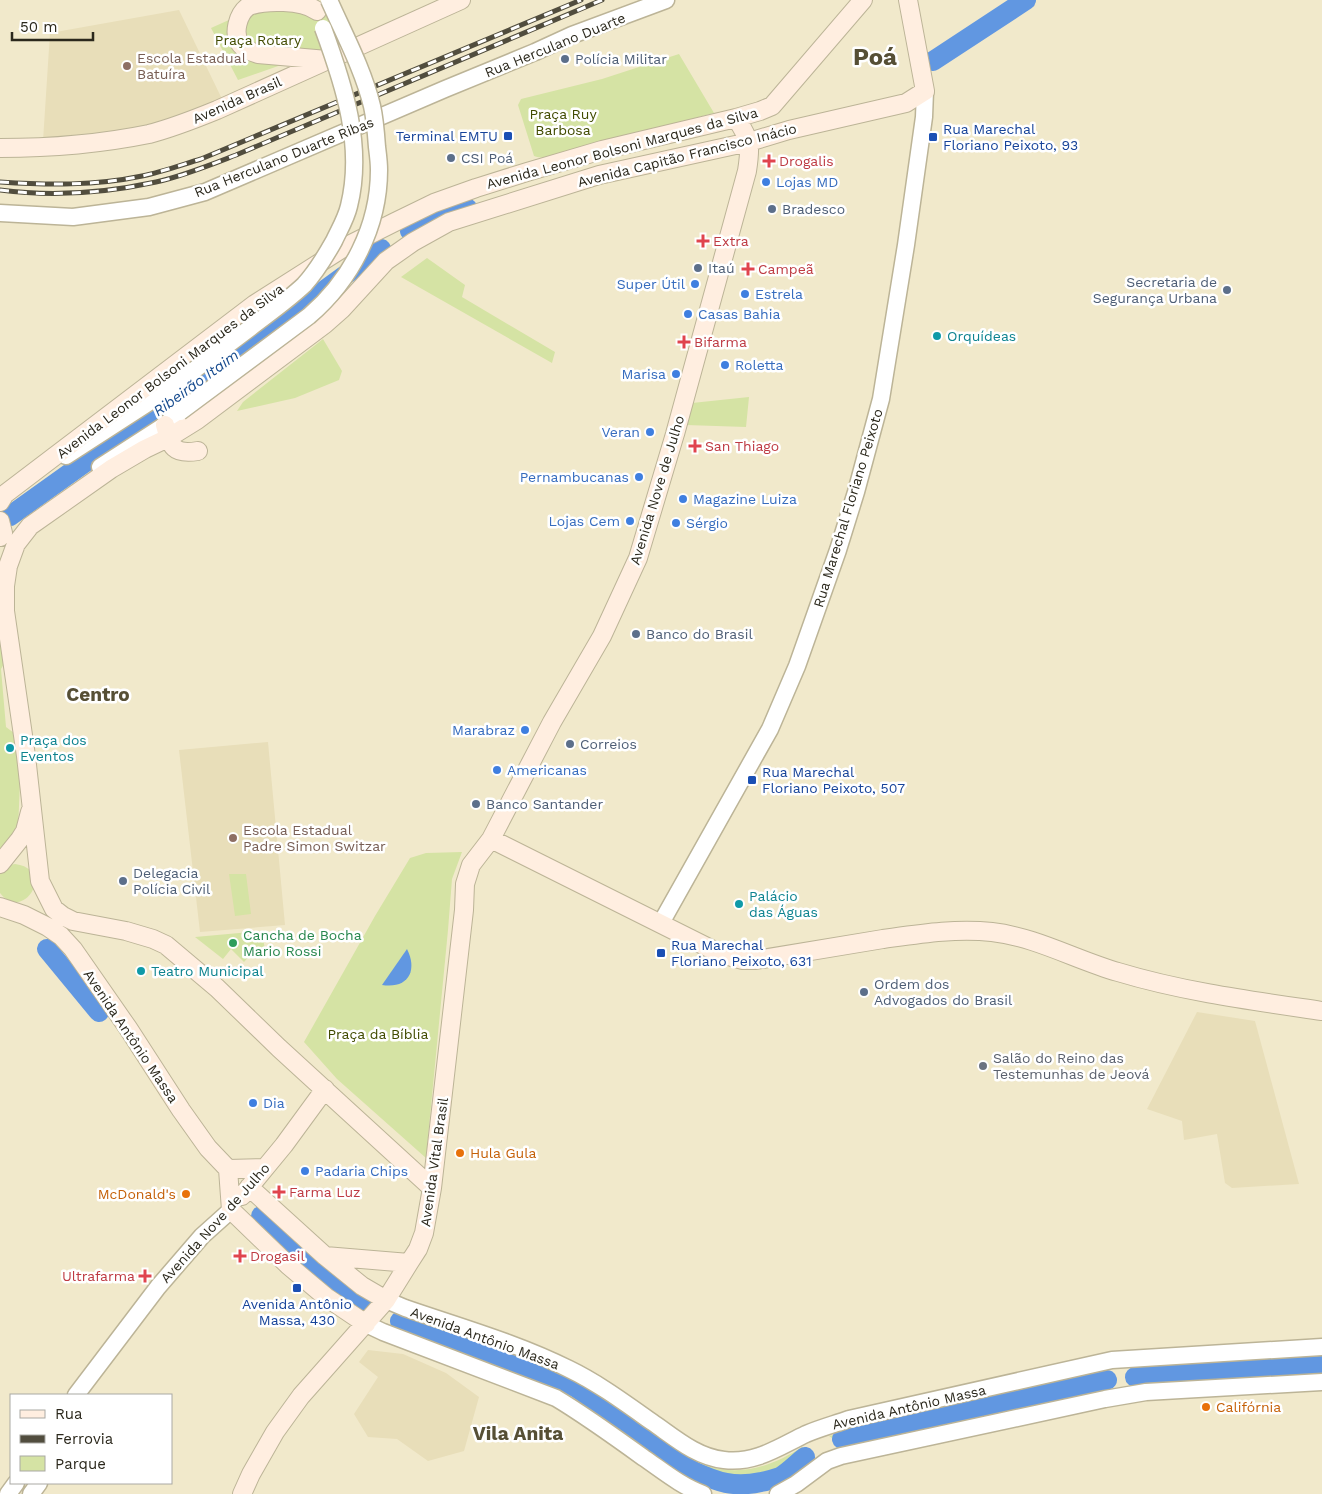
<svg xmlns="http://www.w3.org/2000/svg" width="1322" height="1494" font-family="'Work Sans',sans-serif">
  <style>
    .built { fill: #e8deb9 }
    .green { fill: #d5e3a4 }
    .water { fill: #6197e1 }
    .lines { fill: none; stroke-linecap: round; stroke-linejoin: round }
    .river { stroke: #6197e1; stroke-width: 20 }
    .tertiary-casing { stroke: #bcb497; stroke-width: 19 }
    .secondary-casing { stroke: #bcb497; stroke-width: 20 }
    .tertiary { stroke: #fff; stroke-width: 16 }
    .secondary { stroke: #ffeee0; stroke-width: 18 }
    .rail-casing { stroke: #514d3e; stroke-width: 5 }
    .rail { stroke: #fff; stroke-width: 3; stroke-dasharray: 9; stroke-linecap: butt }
    .tertiary-bridge-casing { stroke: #bcb497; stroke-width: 19; stroke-linecap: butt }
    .tertiary-bridge { stroke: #fff; stroke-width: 16 }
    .service-dot { fill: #5c6f8a; stroke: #fff; stroke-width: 2 }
    .education-dot { fill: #8d6e63; stroke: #fff; stroke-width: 2 }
    .transit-dot { fill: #1a4fb4; stroke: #fff; stroke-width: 2 }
    .health-dot { fill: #e0444e; stroke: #fff; stroke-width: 2 }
    .shop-dot { fill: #3f7fe0; stroke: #fff; stroke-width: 2 }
    .culture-dot { fill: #0f9aa8; stroke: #fff; stroke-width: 2 }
    .leisure-dot { fill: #2e9e5b; stroke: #fff; stroke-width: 2 }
    .worship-dot { fill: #6b7280; stroke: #fff; stroke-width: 2 }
    .food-dot { fill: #e8710a; stroke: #fff; stroke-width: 2 }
    .labels { text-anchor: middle; stroke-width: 5; stroke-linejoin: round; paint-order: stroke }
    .park-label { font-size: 14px; fill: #414b00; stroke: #fff }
    .street-label { font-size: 14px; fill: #2b281c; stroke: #fff }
    .education-label { font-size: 14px; fill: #785e54; stroke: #fff; text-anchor: start }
    .service-label { font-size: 14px; fill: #4e5e75; stroke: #fff; text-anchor: start }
    .transit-label { font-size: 14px; fill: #164399; stroke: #fff; text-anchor: start }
    .health-label { font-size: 14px; fill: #be3a42; stroke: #fff; text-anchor: start }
    .shop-label { font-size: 14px; fill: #366cbe; stroke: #fff; text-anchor: start }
    .culture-label { font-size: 14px; fill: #0d838f; stroke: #fff; text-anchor: start }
    .leisure-label { font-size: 14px; fill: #27864d; stroke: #fff; text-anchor: start }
    .worship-label { font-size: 14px; fill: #5b616d; stroke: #fff; text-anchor: start }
    .food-label { font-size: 14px; fill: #c56008; stroke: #fff; text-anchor: start }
    .water-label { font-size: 15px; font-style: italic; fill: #184c8f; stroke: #fff }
    .district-label { font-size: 19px; font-weight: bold; fill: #564f35; stroke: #fff }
    .town-label { font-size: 24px; font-weight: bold; fill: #564f35; stroke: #fff }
  </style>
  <rect width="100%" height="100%" fill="#f1e9cb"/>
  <path class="built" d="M179,10l43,89 -58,24 -31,7 -90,11 7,-108z
    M268,742l17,183 -85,7 -21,-182z
    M1197,1012l58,9 44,163 -67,4 -7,-5 -8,-49 -33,6 -2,-19 -35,-12z
    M368,1350l35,4 43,19 33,24 -15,54 -36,10 -31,-22 -29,-2 -14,-23 24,-37 -19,-15z"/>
  <path class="green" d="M311,0l19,17 8,28 -100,35 -27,-52 38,-17z
    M679,54l35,59c-32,8 -63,17 -94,25 -20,6 -67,25 -86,18l-16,-51 3,-6 81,-20z
    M427,258l38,27 -3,12 93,55 -3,11 -151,-86z
    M323,339l19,32 -3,9 -44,18 -58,13 6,-9z
    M749,397l-3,30 -60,-2 6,-22z
    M0,627l9,28 -8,14 5,58 12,9 3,23 -3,71 -4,8 -14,10z
    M462,852l-10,27 -4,51 -22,228 -89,-79 -33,-37 71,-126 35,-58 16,-5z
    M15,864c41,5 9,59 -15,29v-20l10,-8z
    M229,874h17l5,40 -16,2z
    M262,931l4,26h-6l-6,-6 -10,11 -13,-13 -8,10 -28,-22z
    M263,1211l54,51 20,16 36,24 -5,7 -40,-27 -17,-14 -53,-50v-2z
    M400,1313l158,58c34,18 65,41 97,63 18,13 38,29 60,34 32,7 61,-4 87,-21l14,13c-8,6 -17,13 -26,18 -17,11 -44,16 -64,13 -15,-3 -27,-10 -40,-16l-111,-80 -21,-10 -165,-59z
    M1322,1355v22l-188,9c-7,-6 -6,-11 -2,-19z
    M1105,1372l6,3 1,8 -2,7 -262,57 -9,-4 -10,-7z"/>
  <path class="water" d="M407,949c11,22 1,40 -25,36z"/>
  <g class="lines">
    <path class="river" d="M933,61l93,-61
      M410,231l36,-17 21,-6
      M10,516l238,-170 133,-97
      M47,949l52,63
      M261,1216l70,64 37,23
      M400,1321l152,55 25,12 116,83c24,11 41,17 68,11 6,-1 13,-3 19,-5 9,-5 17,-14 25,-20
      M1135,1377l109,-8 78,-3
      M842,1439l265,-59"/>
    <defs>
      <path id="tertiary" d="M0,213l73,4 76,-10 56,-15 240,-103 90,-37 37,-17 94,-35
        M66,456l99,-64
        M100,467l65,-42 15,-13
        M661,923l109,-194 27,-63 41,-116 18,-58 25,-93 25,-154 18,-128 1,-26
        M386,1300l19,8c55,19 112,35 164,61 29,14 56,34 83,53 22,15 44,35 72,38 31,4 55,-13 82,-26 14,-6 29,-10 43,-15l263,-59 210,-13
        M366,1324l17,8 173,66c30,18 59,39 88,60 19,13 37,28 59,36
        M76,1395l82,-108 44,-51 29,-26
        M8,1494l8,-11
        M31,1494l8,-11
        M778,1494l18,-10 31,-23 14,-5 264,-57 41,-7 176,-10"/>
      <path id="secondary" d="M317,11c-15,-11 -51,-11 -68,-5 -11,7 -17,28 -8,39 4,5 11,7 17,9l69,6
        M0,148c49,0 100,-4 149,-14 23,-6 46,-15 68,-24l244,-110
        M165,425c6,22 8,30 33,26
        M0,502l5,-8 250,-190 88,-56 52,-26 39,-19 42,-15 51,-16 75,-22 134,-32 24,-7 12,-5 91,-106
        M0,521l3,12 -3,4
        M491,839l224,112 17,6 11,3h13c42,-7 84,-14 127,-21 36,-5 72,-11 109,-7 44,5 84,28 126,40 66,20 136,29 204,39
        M0,864l20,-25 5,-8 5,-19
        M0,907l24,8 24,12 13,9 12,13 55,79 53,82 27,38 20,21 3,41 57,55 38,32 40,27
        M228,1169l37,-1
        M249,1187l76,69 37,30 24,14
        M432,1188l-153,-140 -62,-60 -51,-43 -13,-6 -27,-8 -53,-10 -10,-5 -9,-7 -14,-28 -14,-125 -21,-145v-25l3,-20 8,-22 14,-18 81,-57 34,-20 23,-11 29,-18 128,-96 17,-15 44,-48 27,-19 36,-20 150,-47 150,-33 40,-12 117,-27 19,-12 -17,-91
        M242,1196l42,-51 41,-56
        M325,1256l84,7
        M242,1494l9,-20 24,-42 26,-36 85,-96 23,-37 9,-14 6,-16 8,-45 32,-278 1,-26 6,-19 20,-26 61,-117 50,-86 36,-78 37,-124 72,-263c4,-26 4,-30 -11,-53"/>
    </defs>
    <use href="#tertiary" class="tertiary-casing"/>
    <use href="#secondary" class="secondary-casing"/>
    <use href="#tertiary" class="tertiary"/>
    <use href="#secondary" class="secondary"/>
    <defs>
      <path id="rail" d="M0,182c47,3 95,4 142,-6 19,-4 39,-11 59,-17l380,-159
        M0,190c52,7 105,3 156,-8 27,-6 54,-17 80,-27l366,-155"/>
    </defs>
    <use href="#rail" class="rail-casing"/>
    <use href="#rail" class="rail"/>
    <defs>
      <path id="tertiary-bridge" d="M165,392c28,-21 57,-43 85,-64 18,-14 37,-27 54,-43 12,-13 21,-28 30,-44 5,-11 12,-22 15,-35 15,-60 -5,-121 -26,-178
        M180,412l129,-96c42,-36 70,-89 70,-146 0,-8 -1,-15 -2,-23 -1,-14 -2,-28 -5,-41 -9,-37 -28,-72 -43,-106"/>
    </defs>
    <use href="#tertiary-bridge" class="tertiary-bridge-casing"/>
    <use href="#tertiary-bridge" class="tertiary-bridge"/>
  </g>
  <g class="service-dot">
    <circle cx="565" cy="59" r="5"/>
    <circle cx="451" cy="158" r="5"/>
    <circle cx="772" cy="209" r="5"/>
    <circle cx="698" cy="268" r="5"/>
    <circle cx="1227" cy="290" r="5"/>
    <circle cx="636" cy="634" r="5"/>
    <circle cx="570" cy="744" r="5"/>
    <circle cx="476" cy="804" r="5"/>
    <circle cx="123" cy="881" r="5"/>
    <circle cx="864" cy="992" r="5"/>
  </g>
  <g class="education-dot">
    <circle cx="127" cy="66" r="5"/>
    <circle cx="233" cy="838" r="5"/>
  </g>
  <g class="transit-dot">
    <rect x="503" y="131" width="10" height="10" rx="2.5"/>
    <rect x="928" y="132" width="10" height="10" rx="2.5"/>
    <rect x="747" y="775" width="10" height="10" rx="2.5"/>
    <rect x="656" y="948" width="10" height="10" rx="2.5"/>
    <rect x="292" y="1283" width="10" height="10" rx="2.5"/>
  </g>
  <g class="health-dot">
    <path d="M766.5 153.5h5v5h5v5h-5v5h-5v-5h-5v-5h5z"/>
    <path d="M700.5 233.5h5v5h5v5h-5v5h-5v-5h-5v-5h5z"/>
    <path d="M745.5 261.5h5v5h5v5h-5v5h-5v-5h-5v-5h5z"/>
    <path d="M681.5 334.5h5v5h5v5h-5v5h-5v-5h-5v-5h5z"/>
    <path d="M692.5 438.5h5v5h5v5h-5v5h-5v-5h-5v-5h5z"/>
    <path d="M276.5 1184.5h5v5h5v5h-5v5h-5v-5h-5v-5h5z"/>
    <path d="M237.5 1248.5h5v5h5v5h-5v5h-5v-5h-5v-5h5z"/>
    <path d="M142.5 1268.5h5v5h5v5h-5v5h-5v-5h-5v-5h5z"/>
  </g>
  <g class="shop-dot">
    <circle cx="766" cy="182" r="5"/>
    <circle cx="695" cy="284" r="5"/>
    <circle cx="745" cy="294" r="5"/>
    <circle cx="688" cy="314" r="5"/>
    <circle cx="725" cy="365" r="5"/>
    <circle cx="676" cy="374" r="5"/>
    <circle cx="650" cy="432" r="5"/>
    <circle cx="639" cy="477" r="5"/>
    <circle cx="683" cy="499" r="5"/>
    <circle cx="630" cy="521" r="5"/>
    <circle cx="676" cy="523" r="5"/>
    <circle cx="525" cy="730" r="5"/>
    <circle cx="497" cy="770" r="5"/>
    <circle cx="253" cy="1103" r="5"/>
    <circle cx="305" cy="1171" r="5"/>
  </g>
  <g class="culture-dot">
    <circle cx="937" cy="336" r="5"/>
    <circle cx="10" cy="748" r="5"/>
    <circle cx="739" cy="904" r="5"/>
    <circle cx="141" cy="971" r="5"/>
  </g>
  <circle class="leisure-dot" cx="233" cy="943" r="5"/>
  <circle class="worship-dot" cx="983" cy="1066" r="5"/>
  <g class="food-dot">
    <circle cx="460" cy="1153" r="5"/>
    <circle cx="186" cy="1194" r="5"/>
    <circle cx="1206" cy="1407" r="5"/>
  </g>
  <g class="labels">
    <g class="park-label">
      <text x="258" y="45">Praça Rotary</text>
      <text x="563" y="119">Praça Ruy<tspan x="563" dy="16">Barbosa</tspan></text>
      <text x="378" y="1039">Praça da Bíblia</text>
    </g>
    <g class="street-label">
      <text transform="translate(555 45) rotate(-22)" y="5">Rua Herculano Duarte</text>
      <text transform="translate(237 100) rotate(-24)" y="5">Avenida Brasil</text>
      <text transform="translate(622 148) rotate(-15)" y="5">Avenida Leonor Bolsoni Marques da Silva</text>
      <text transform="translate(687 155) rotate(-14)" y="5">Avenida Capitão Francisco Inácio</text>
      <text transform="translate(284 157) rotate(-22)" y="5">Rua Herculano Duarte Ribas</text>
      <text transform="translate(170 371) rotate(-37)" y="5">Avenida Leonor Bolsoni Marques da Silva</text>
      <text transform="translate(657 490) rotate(-73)" y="5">Avenida Nove de Julho</text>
      <text transform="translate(848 508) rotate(-73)" y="5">Rua Marechal Floriano Peixoto</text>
      <text transform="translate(131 1036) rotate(56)" y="5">Avenida Antônio Massa</text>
      <text transform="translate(434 1162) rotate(-82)" y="5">Avenida Vital Brasil</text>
      <text transform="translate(215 1223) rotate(-48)" y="5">Avenida Nove de Julho</text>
      <text transform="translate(485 1338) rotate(20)" y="5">Avenida Antônio Massa</text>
      <text transform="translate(909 1407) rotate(-13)" y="5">Avenida Antônio Massa</text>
    </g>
    <g class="education-label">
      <text x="137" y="63">Escola Estadual<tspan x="137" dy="16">Batuíra</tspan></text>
      <text x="243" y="835">Escola Estadual<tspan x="243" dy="16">Padre Simon Switzar</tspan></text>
    </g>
    <g class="service-label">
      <text x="575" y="64">Polícia Militar</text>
      <text x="461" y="163">CSI Poá</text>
      <text x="782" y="214">Bradesco</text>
      <text x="708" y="273">Itaú</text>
      <text x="1217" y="287" text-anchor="end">Secretaria de<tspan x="1217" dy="16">Segurança Urbana</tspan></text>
      <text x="646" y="639">Banco do Brasil</text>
      <text x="580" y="749">Correios</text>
      <text x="486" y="809">Banco Santander</text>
      <text x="133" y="878">Delegacia<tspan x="133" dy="16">Polícia Civil</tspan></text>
      <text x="874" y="989">Ordem dos<tspan x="874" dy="16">Advogados do Brasil</tspan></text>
    </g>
    <g class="transit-label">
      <text x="943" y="134">Rua Marechal<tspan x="943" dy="16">Floriano Peixoto, 93</tspan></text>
      <text x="498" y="141" text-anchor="end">Terminal EMTU</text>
      <text x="762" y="777">Rua Marechal<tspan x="762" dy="16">Floriano Peixoto, 507</tspan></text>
      <text x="671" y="950">Rua Marechal<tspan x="671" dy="16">Floriano Peixoto, 631</tspan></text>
      <text x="297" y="1309" text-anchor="middle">Avenida Antônio<tspan x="297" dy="16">Massa, 430</tspan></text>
    </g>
    <g class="health-label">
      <text x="779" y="166">Drogalis</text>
      <text x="713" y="246">Extra</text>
      <text x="758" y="274">Campeã</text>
      <text x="694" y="347">Bifarma</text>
      <text x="705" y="451">San Thiago</text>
      <text x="289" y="1197">Farma Luz</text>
      <text x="250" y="1261">Drogasil</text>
      <text x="135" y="1281" text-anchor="end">Ultrafarma</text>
    </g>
    <g class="shop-label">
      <text x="776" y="187">Lojas MD</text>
      <text x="685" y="289" text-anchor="end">Super Útil</text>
      <text x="755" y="299">Estrela</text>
      <text x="698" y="319">Casas Bahia</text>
      <text x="735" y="370">Roletta</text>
      <text x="666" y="379" text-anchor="end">Marisa</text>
      <text x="640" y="437" text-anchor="end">Veran</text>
      <text x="629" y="482" text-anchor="end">Pernambucanas</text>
      <text x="693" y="504">Magazine Luiza</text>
      <text x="620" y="526" text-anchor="end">Lojas Cem</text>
      <text x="686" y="528">Sérgio</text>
      <text x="515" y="735" text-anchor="end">Marabraz</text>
      <text x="507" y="775">Americanas</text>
      <text x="263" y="1108">Dia</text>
      <text x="315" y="1176">Padaria Chips</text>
    </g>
    <g class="culture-label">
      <text x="947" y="341">Orquídeas</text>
      <text x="20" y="745">Praça dos<tspan x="20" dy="16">Eventos</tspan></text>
      <text x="749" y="901">Palácio<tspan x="749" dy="16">das Águas</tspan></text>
      <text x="151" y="976">Teatro Municipal</text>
    </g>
    <g class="leisure-label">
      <text x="243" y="940">Cancha de Bocha<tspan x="243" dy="16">Mario Rossi</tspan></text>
    </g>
    <g class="worship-label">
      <text x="993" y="1063">Salão do Reino das<tspan x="993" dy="16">Testemunhas de Jeová</tspan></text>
    </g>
    <g class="food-label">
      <text x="470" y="1158">Hula Gula</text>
      <text x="176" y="1199" text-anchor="end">McDonald's</text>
      <text x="1216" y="1412">Califórnia</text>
    </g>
    <g class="water-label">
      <text transform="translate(196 383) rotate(-36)" y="5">Ribeirão Itaim</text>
    </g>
    <g class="district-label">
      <text x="98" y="701">Centro</text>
      <text x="518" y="1440">Vila Anita</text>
    </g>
    <g class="town-label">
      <text x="875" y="65">Poá</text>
    </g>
  </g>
  <rect x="10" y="1394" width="162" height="90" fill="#ffffff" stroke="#aaa9a4"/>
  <rect x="20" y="1410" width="25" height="8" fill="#ffeee0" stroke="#aaa9a4"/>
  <text x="55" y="1419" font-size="15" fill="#2b281c">Rua</text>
  <rect x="20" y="1435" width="25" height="8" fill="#514d3e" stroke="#aaa9a4"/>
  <text x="55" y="1444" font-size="15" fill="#2b281c">Ferrovia</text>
  <rect x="20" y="1456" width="25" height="15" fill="#d5e3a4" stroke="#aaa9a4"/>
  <text x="55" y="1469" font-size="15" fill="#2b281c">Parque</text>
  <path d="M12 32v8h81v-8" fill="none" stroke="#2b281c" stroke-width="2.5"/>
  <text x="20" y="32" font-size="15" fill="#2b281c" stroke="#ffffff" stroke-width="4" paint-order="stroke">50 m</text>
</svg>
